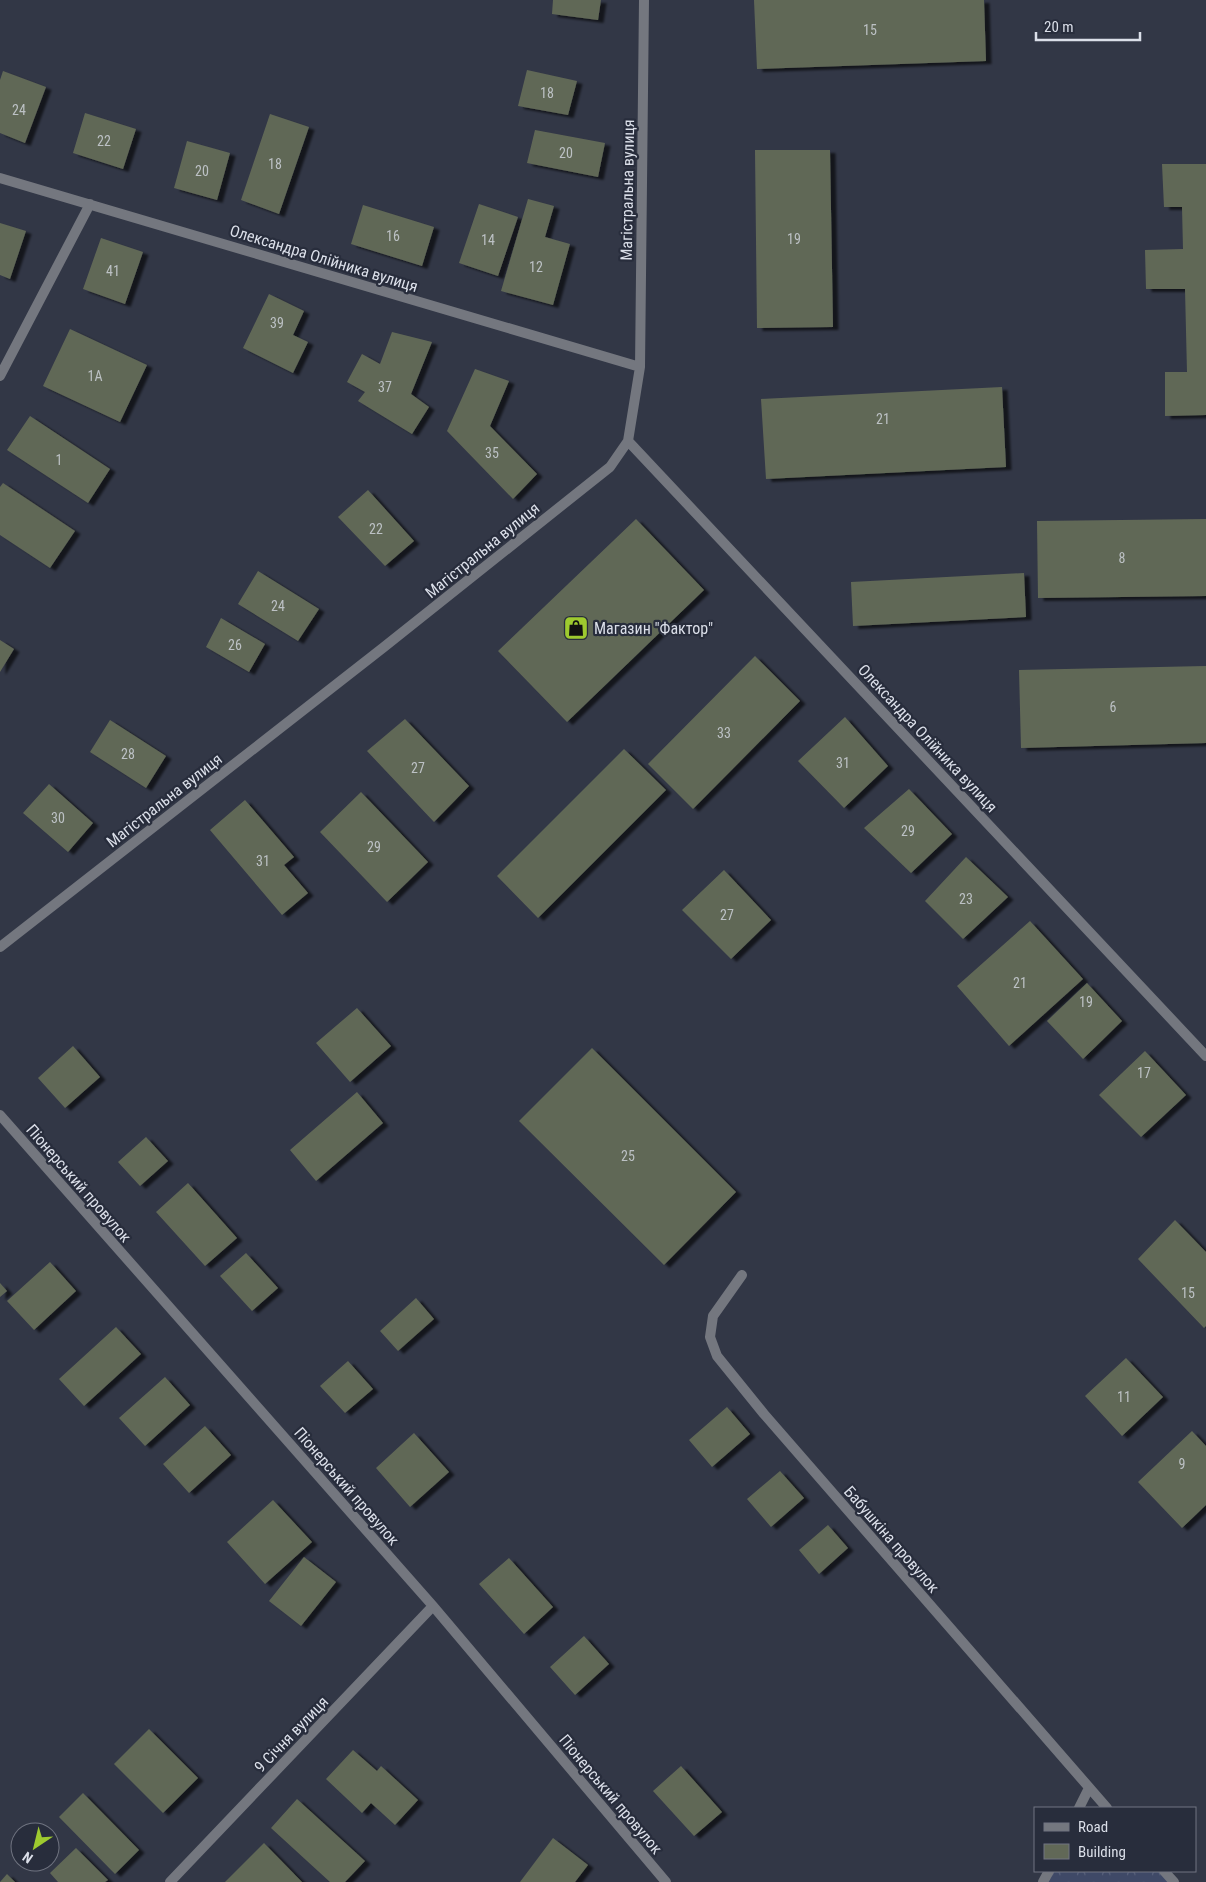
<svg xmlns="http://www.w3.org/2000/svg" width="1206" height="1882" font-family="'Roboto Condensed',sans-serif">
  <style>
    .forest { fill: url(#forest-crowns) }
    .building { fill: #616857; filter: url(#shadow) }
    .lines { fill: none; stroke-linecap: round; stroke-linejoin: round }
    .minor { stroke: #74777f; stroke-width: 10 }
    .labels { text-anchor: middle; stroke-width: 4.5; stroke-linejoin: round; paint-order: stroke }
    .number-label { font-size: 14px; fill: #bcc1c4 }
    .street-label { font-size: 16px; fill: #dbdfe9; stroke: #282d3c }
    .poi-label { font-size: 16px; fill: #dbdfe9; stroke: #282d3c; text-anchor: start }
  </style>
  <defs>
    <pattern id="forest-crowns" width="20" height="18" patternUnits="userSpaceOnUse" patternTransform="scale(1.25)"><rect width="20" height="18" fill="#3f4967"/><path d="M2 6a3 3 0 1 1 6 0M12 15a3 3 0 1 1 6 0" fill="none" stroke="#5a637d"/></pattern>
    <filter id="shadow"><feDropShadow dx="5.5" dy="3" stdDeviation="1" flood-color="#0009"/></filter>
  </defs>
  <rect width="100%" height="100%" fill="#323746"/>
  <path class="forest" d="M1049,1871h115l10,11h-131z"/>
  <path class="building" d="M553,0h48l-3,20 -46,-6z
    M754,0h230l2,61 -229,8z
    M527,70l50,11 -9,34 -50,-9z
    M3,71l43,16 -21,56 -25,-10v-53z
    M85,113l51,16 -13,40 -50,-16z
    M270,114l39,13 -30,87 -38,-14z
    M535,130l70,13 -7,34 -71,-14z
    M187,141l43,12 -13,47 -43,-12z
    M755,150h75l3,177 -76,1z
    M1162,164h44v251l-41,1v-44h22l-2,-83h-39l-1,-39 38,-1 -1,-42h-18z
    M528,199l26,7 -9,31 25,7 -17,61 -52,-14z
    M479,204l39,13 -20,59 -39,-13z
    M363,205l71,22 -12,39 -71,-22z
    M0,223l26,8 -16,48 -10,-4z
    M101,238l42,14 -18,52 -42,-15z
    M269,294l35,17 -11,24 15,7 -15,31 -50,-25z
    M70,329l77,36 -27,57 -77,-36z
    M392,332l40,10 -21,52 18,13 -17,27 -54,-33 7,-9 -18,-10 15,-28 18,10z
    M475,369l34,12 -19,45 47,48 -24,25 -66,-68z
    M1002,387l4,80 -240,12 -5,-80z
    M30,416l80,53 -22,34 -81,-53z
    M3,483l72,48 -25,37 -50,-33v-48z
    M368,490l46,51 -29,25 -47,-49z
    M636,519l68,71 -137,132 -69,-71z
    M1206,519v77l-168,2 -1,-77z
    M258,571l61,38 -21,32 -60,-37z
    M1024,573l2,44 -173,9 -2,-44z
    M221,618l44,26 -16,28 -43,-25z
    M0,640l14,9 -14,23z
    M755,656l45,45 -107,108 -45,-45z
    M1206,666v77l-185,5 -2,-78z
    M845,717l43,49 -44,42 -46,-47z
    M405,719l64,67 -35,36 -67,-71z
    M110,720l56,36 -20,32 -56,-36z
    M624,749l42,41 -128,128 -41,-42z
    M49,784l44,39 -25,29 -45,-39z
    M909,789l43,45 -41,39 -47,-45z
    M361,792l67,70 -41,40 -67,-70z
    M245,800l49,57 -10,8 24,28 -26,22 -72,-85z
    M966,857l42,40 -45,42 -38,-38z
    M724,870l47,50 -40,39 -49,-49z
    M1030,921l53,58 -74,67 -52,-60z
    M1087,983l35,38 -39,38 -36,-38z
    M357,1008l34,38 -41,36 -34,-39z
    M73,1046l27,31 -35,31 -27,-30z
    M592,1048l144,144 -72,73 -145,-144z
    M1145,1051l41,44 -45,42 -42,-42z
    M357,1092l26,31 -67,58 -26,-31z
    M146,1137l22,24 -28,25 -22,-24z
    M188,1183l49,55 -32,28 -49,-54z
    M1175,1220l31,32v74l-2,2 -66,-69z
    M246,1253l32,35 -26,23 -32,-35z
    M50,1262l26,29 -42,39 -27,-29z
    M0,1283l7,8 -7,6z
    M416,1298l18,21 -36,32 -18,-20z
    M116,1327l25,27 -57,52 -25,-27z
    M1126,1358l37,39 -41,39 -37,-40z
    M348,1361l25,28 -28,24 -25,-27z
    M165,1377l25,28 -45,41 -26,-28z
    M727,1407l23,27 -38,33 -23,-27z
    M205,1426l26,29 -42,38 -26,-29z
    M1192,1431l14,15v59l-24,23 -44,-46z
    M414,1433l35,39 -39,35 -34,-39z
    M780,1471l24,27 -33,29 -24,-28z
    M273,1500l39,42 -47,42 -38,-42z
    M828,1525l20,23 -29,26 -20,-24z
    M304,1557l32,25 -35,44 -32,-25z
    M509,1558l44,49 -29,27 -45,-50z
    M584,1636l25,28 -34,31 -25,-28z
    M149,1729l49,49 -35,35 -49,-49z
    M353,1750l24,21 4,-5 37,34 -23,25 -24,-22 -9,10 -36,-34z
    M681,1766l41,46 -28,24 -41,-45z
    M83,1793l56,57 -24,24 -56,-57z
    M297,1799l68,62 -20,21h-15l-59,-54z
    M553,1838l35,27 -13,17h-55z
    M264,1843l38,39h-77z
    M76,1848l32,32 -3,2h-47l-8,-9z
    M7,1874l8,8h-15z"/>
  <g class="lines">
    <path class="minor" d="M0,178l640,189
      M0,376l90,-172
      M628,441l578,615
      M0,947l384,-300 226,-180 18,-26 12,-74 4,-367
      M0,1115l433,491 233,276
      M742,1275l-29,41 -3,21 7,19 47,58 343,394
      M1079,1808l10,-20
      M1164,1871l10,11
      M170,1882l263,-276
      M1043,1882l6,-11"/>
  </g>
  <defs>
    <symbol id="shop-square" viewBox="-11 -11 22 22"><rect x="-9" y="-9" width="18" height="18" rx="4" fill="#9eca2f" stroke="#282d3c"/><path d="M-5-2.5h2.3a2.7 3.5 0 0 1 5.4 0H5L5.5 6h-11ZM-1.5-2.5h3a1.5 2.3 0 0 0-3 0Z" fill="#111"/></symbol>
  </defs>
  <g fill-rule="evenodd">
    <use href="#shop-square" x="562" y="614" width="28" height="28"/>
  </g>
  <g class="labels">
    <g class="number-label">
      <text x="870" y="35">15</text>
      <text x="547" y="98">18</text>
      <text x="19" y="115">24</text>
      <text x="104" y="146">22</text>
      <text x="566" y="158">20</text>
      <text x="275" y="169">18</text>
      <text x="202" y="176">20</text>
      <text x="393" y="241">16</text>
      <text x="794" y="244">19</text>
      <text x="488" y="245">14</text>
      <text x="536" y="272">12</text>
      <text x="113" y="276">41</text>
      <text x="277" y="328">39</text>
      <text x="95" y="381">1А</text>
      <text x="385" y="392">37</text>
      <text x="883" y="424">21</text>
      <text x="492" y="458">35</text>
      <text x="59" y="465">1</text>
      <text x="376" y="534">22</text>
      <text x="1122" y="563">8</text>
      <text x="278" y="611">24</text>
      <text x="235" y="650">26</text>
      <text x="1113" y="712">6</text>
      <text x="724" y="738">33</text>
      <text x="128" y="759">28</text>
      <text x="843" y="768">31</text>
      <text x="418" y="773">27</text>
      <text x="58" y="823">30</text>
      <text x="908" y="836">29</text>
      <text x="374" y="852">29</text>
      <text x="263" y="866">31</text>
      <text x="966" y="904">23</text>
      <text x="727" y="920">27</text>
      <text x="1020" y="988">21</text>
      <text x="1086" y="1007">19</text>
      <text x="1144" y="1078">17</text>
      <text x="628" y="1161">25</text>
      <text x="1188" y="1298">15</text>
      <text x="1124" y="1402">11</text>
      <text x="1182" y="1469">9</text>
    </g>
    <g class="street-label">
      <text transform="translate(627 190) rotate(-89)" y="6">Магістральна вулиця</text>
      <text transform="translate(324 258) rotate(17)" y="6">Олександра Олійника вулиця</text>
      <text transform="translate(482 550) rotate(-39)" y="6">Магістральна вулиця</text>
      <text transform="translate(928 738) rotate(47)" y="6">Олександра Олійника вулиця</text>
      <text transform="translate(164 800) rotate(-38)" y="6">Магістральна вулиця</text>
      <text transform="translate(79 1183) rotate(49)" y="6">Піонерський провулок</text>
      <text transform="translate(347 1486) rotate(49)" y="6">Піонерський провулок</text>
      <text transform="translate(892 1539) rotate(49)" y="6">Бабушкіна провулок</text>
      <text transform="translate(291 1734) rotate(-46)" y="6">9 Січня вулиця</text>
      <text transform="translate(611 1794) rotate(50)" y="6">Піонерський провулок</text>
    </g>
    <g class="poi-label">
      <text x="594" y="634">Магазин "Фактор"</text>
    </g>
  </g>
  <rect x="1034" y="1807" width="162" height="65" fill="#282d3c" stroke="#707481"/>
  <rect x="1044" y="1823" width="25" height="8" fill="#74777f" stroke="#707481"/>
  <text x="1078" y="1832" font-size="15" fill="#dbdfe9">Road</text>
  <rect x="1044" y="1844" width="25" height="15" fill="#616857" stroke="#707481"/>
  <text x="1078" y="1857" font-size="15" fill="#dbdfe9">Building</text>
  <g transform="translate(35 1847) rotate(215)"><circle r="24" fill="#282d3c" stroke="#707481"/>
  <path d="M0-4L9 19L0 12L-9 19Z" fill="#9eca2f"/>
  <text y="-8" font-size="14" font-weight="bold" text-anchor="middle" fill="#dbdfe9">N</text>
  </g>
  <path d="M1036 32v8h104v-8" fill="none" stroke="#dbdfe9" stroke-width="2.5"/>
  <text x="1044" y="32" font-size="15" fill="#dbdfe9" stroke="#282d3c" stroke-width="4" paint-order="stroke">20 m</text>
</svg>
